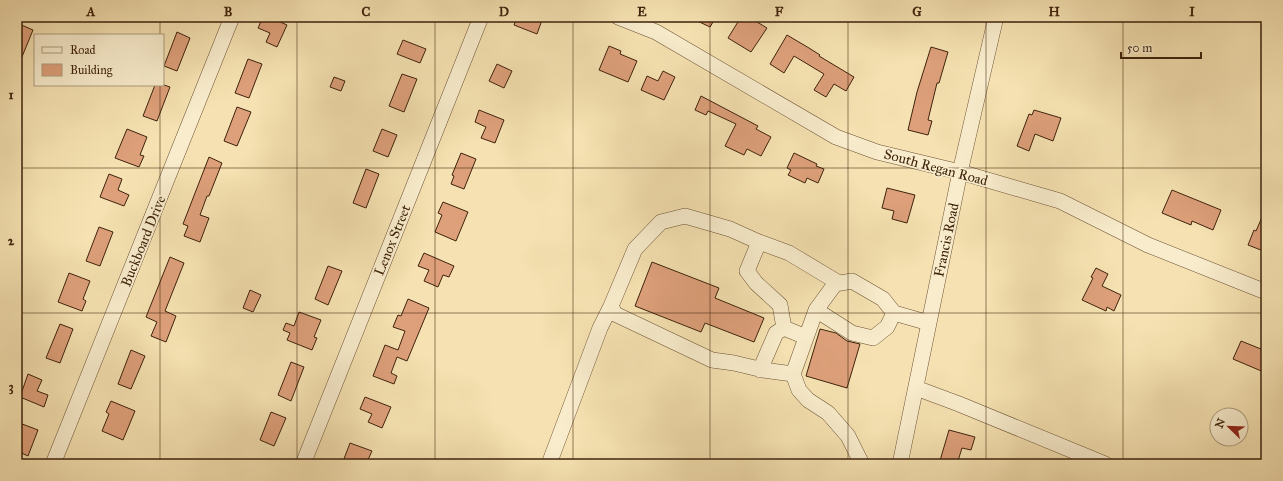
<svg xmlns="http://www.w3.org/2000/svg" width="1283" height="481" font-family="'IM FELL Great Primer',serif">
  <style>
    .building { fill: #dda07a; stroke: #3e220b }
    .lines { fill: none; stroke-linecap: round; stroke-linejoin: round }
    .minor-casing { stroke: #6c5234; stroke-width: 16 }
    .minor { stroke: #f8eccc; stroke-width: 15 }
    .grid { fill: none; stroke: #3e220b; stroke-width: 1; stroke-opacity: 0.55 }
    .labels { text-anchor: middle; stroke-width: 3.5; stroke-linejoin: round; paint-order: stroke }
    .street-label { font-size: 14px; fill: #3e220b; stroke: #f8eccc }
    .neatline { fill: none; stroke: #3e220b; stroke-width: 1.5 }
    .grid-label { font-size: 13px; text-anchor: middle; font-weight: bold; fill: #3e220b }
  </style>
  <rect width="100%" height="100%" fill="#f5e1b1"/>
  <filter id="stains"><feTurbulence type="fractalNoise" baseFrequency=".005" numOctaves="4"/><feColorMatrix values="0 0 0 0 .2 0 0 0 0 .09 0 0 0 0 .02 0 0 0 .5 -.17"/></filter>
  <radialGradient id="worn" r=".72"><stop offset=".6" stop-color="#630" stop-opacity="0"/><stop offset="1" stop-color="#630" stop-opacity=".3"/></radialGradient>
  <path class="building" d="M263,17h6l18,8 -10,22 -11,-5 4,-9 -12,-5z
    M517,17h17l8,3 -5,14 -23,-9z
    M689,17h27l-6,10z
    M741,17h8l18,11 -16,24 -23,-14z
    M17,23l16,7 -16,39z
    M177,32l13,6 -13,33 -13,-5z
    M787,35l22,13 11,7 -1,1 35,21 -8,14 -12,-7 -8,13 -12,-7 10,-16 -30,-18 -10,17 -14,-9z
    M403,40l23,9 -6,14 -23,-9z
    M609,46l12,5 -1,3 17,7 -9,21 -29,-12z
    M931,47l17,5 -9,31h-2l-9,37 4,1 -4,14 -20,-5 9,-38z
    M248,59l14,5 -13,34 -14,-5z
    M497,64l15,7 -8,17 -15,-7z
    M663,71l12,6 -11,23 -23,-10 6,-14 11,5z
    M402,74l15,5 -13,33 -15,-6z
    M334,77l11,4 -4,10 -11,-4z
    M155,85h9l6,2 -13,34 -14,-5z
    M701,96l57,30 -2,3 15,8 -10,19 -14,-7 -3,6 -19,-9 11,-22 -28,-13 -2,4 -11,-5z
    M237,107l14,5 -14,34 -13,-5z
    M479,110l25,10 -9,23 -14,-5 5,-11 -11,-5z
    M1034,110l27,8 -8,23 -18,-7 -6,17 -12,-5 12,-32 3,1z
    M127,129l20,8 -7,18 4,1 -5,11 -24,-9z
    M382,129l15,6 -9,22 -15,-6z
    M461,153l15,6 -12,30 -13,-5 3,-8 -2,-1z
    M794,153l23,11 -1,2 8,3 -6,14 -11,-5 -2,5 -17,-8 3,-5 -4,-2z
    M209,157l13,6 -13,33h-2l-7,19 9,3 -9,24 -16,-6 4,-10 -5,-2z
    M366,169l13,5 -13,34 -13,-5z
    M109,174l13,5 -4,11 11,5 -5,11 -24,-9z
    M887,188l28,7 -8,28 -15,-4 2,-8 -12,-3z
    M1172,190l49,20 -8,20 -21,-9 -1,4 -29,-12z
    M443,202l25,10 -12,29 -21,-9 7,-17 -4,-2z
    M1266,208v44l-18,-7 6,-15 2,1z
    M99,227l14,5 -13,34 -14,-5z
    M424,253l30,13 -5,11 -6,-2 -5,12 -14,-6 5,-11 -11,-4z
    M170,257l14,6 -19,48 11,5 -10,26 -15,-6 6,-14 -11,-5z
    M652,262l67,26 -4,10 49,20 -10,24 -49,-19 -4,9 -66,-26z
    M328,266l14,5 -14,34 -13,-6z
    M1096,268l12,6 -6,12 19,9 -7,16 -7,-4 -1,4 -24,-11 11,-22 -2,-1z
    M69,273l21,8 -7,18 3,2 -4,10 -24,-9z
    M250,290l11,5 -8,17 -10,-4z
    M408,299l21,9 -22,53 -10,-4 -6,16 6,3 -3,8 -21,-8 12,-31 13,5 7,-19 -12,-4 5,-12 3,1z
    M299,312l22,8 -7,17 3,1 -5,12 -25,-10 3,-7 -7,-3 3,-7 8,3z
    M60,324l13,5 -13,34 -14,-5z
    M820,329l16,4 11,8 13,3 -13,44 -41,-12z
    M1241,341l25,10v22l-33,-14z
    M131,350l14,6 -14,33 -13,-5z
    M291,362l13,5 -13,34 -13,-6z
    M28,374l14,6 -5,11 11,4 -4,12 -24,-10z
    M365,397l26,10 -9,21 -14,-6 4,-8 -12,-5z
    M111,401l24,10 -12,29 -21,-9 7,-17 -3,-2z
    M271,412l15,6 -12,28 -14,-6z
    M17,422l21,8 -10,26 -11,-5z
    M949,430l26,7 -4,13 -9,-2 -5,16h-18z
    M350,443l22,8 -6,13h-24z"/>
  <g class="lines">
    <defs>
      <path id="minor" d="M618,17l38,15 180,105 41,15 83,20 100,29 88,44 118,47
        M759,242l-12,29 9,12 24,22 4,23
        M816,310l36,23 21,5 14,-11 7,-14
        M760,370l16,-37 8,-5 22,9
        M793,374l-30,-4 -29,-7 -22,-3 -97,-46 -4,-8 24,-57 26,-27 24,-6 45,13 29,13 30,11 50,30
        M916,388l43,16 146,60
        M53,464l179,-447
        M303,464l178,-447
        M549,464l51,-136 11,-22
        M862,464l-14,-28 -20,-23 -20,-13 -9,-10 -6,-16 23,-64 19,-26 17,-3 31,18 11,14 35,10
        M900,464l60,-292 36,-155"/>
    </defs>
    <use href="#minor" class="minor-casing"/>
    <use href="#minor" class="minor"/>
  </g>
  <path class="grid" d="M160,17v18M297,17v447M435,17v447M573,17v447M710,17v447M848,17v447M986,17v447M1123,17v447M160,85v379M17,168h1249M17,313h1249"/>
  <g class="labels">
    <g class="street-label">
      <text transform="translate(936 167) rotate(15)" y="5">South Regan Road</text>
      <text transform="translate(392 240) rotate(-68)" y="5">Lenox Street</text>
      <text transform="translate(946 240) rotate(-78)" y="5">Francis Road</text>
      <text transform="translate(143 241) rotate(-68)" y="5">Buckboard Drive</text>
    </g>
  </g>
  <rect width="1283" height="481" fill="none" stroke="#f5e1b1" stroke-width="44"/>
  <rect x="34" y="34" width="130" height="52" fill="#f8eccc" stroke="#ae9b7f"/>
  <rect x="42" y="47" width="20" height="6" fill="#f8eccc" stroke="#ae9b7f"/>
  <text x="70" y="54" font-size="12" fill="#3e220b">Road</text>
  <rect x="42" y="64" width="20" height="12" fill="#dda07a" stroke="#ae9b7f"/>
  <text x="70" y="74" font-size="12" fill="#3e220b">Building</text>
  <g transform="translate(1229 427) rotate(293)"><circle r="19" fill="#f8eccc" stroke="#ae9b7f"/>
  <path d="M0-3L7 15L0 10L-7 15Z" fill="#8f2418"/>
  <text y="-6" font-size="11" font-weight="bold" text-anchor="middle" fill="#3e220b">N</text>
  </g>
  <path d="M1121 52v6h80v-6" fill="none" stroke="#3e220b" stroke-width="2"/>
  <text x="1127" y="52" font-size="12" fill="#3e220b" stroke="#f8eccc" stroke-width="3" paint-order="stroke">50 m</text>
  <rect x="22" y="22" width="1239" height="437" class="neatline"/>
  <g class="grid-label">
    <text x="91" y="16">A</text>
    <text x="228" y="16">B</text>
    <text x="366" y="16">C</text>
    <text x="504" y="16">D</text>
    <text x="642" y="16">E</text>
    <text x="779" y="16">F</text>
    <text x="917" y="16">G</text>
    <text x="1054" y="16">H</text>
    <text x="1192" y="16">I</text>
    <text x="11" y="99">1</text>
    <text x="11" y="245">2</text>
    <text x="11" y="391">3</text>
  </g>
  <rect width="100%" height="100%" filter="url(#stains)"/>
  <rect width="100%" height="100%" fill="url(#worn)"/>
</svg>
